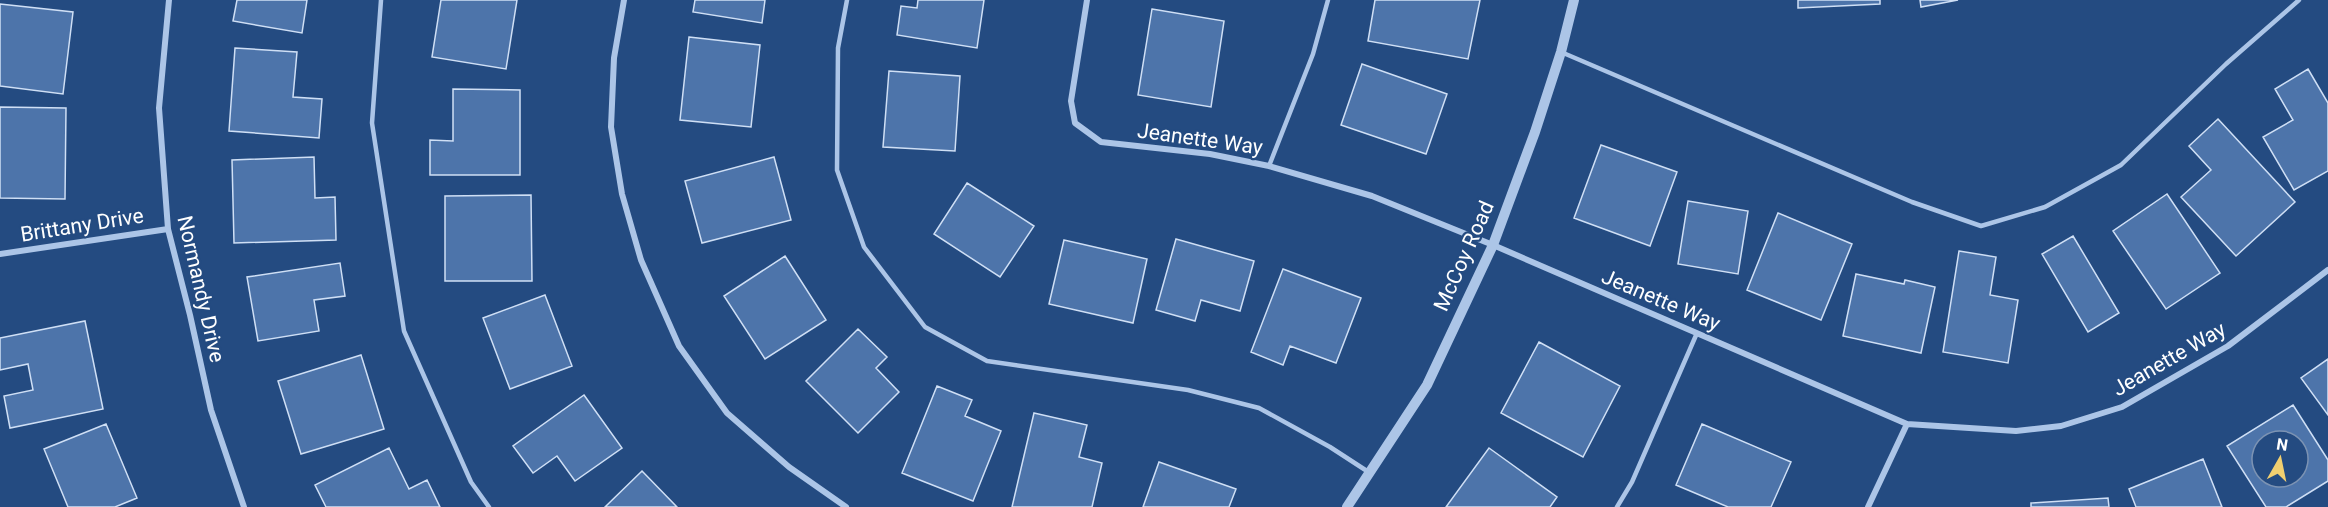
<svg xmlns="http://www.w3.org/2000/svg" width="2328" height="507" font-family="Roboto,sans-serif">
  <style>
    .building { fill: #4d74aa; stroke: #cfdff5; stroke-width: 1.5; fill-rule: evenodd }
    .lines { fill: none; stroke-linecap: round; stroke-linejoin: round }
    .service { stroke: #acc5e7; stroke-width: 4.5 }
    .minor { stroke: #acc5e7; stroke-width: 6 }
    .tertiary { stroke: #acc5e7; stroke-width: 10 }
    .labels { text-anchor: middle; stroke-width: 4.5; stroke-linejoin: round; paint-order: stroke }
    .street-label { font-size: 21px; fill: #fff; stroke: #244b81 }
  </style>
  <rect width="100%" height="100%" fill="#244b81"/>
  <path class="building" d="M237,0h70l-5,33 -69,-12z
    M441,0h76l-11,69 -74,-12z
    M695,0h70l-3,23 -69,-11z
    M918,0h66l-7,48 -80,-13 4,-29 16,2z
    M1375,0h105l-12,59 -100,-18z
    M1798,0h82v4l-82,4z
    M1920,0h38l-37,7z
    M0,4l73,8 -10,82 -63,-8z
    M1152,9l72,12 -13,86 -73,-12z
    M689,37l71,8 -9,82 -71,-7z
    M235,48l62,4 -4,45 29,2 -3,39 -90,-7z
    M1362,64l85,30 -21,60 -85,-29z
    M2308,69l20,34v68l-34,19 -31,-53 30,-17 -18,-31z
    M889,71l71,5 -5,75 -72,-4z
    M453,89l67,1v85h-90v-35l23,1z
    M0,107l66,1 -1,91 -65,-1z
    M2218,119l77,83 -59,54 -55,-59 30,-27 -22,-24z
    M1601,145l76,27 -27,74 -76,-28z
    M314,157l1,41 20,-1 1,43 -102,3 -2,-83z
    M774,157l17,63 -89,23 -17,-62z
    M967,183l67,43 -34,51 -66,-43z
    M2167,194l53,79 -54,36 -53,-78z
    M531,195l1,86h-87v-85z
    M1688,201l60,10 -10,63 -60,-10z
    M1778,213l74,31 -31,76 -74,-30z
    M2073,236l46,77 -31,19 -46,-78z
    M1176,239l78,22 -14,50 -39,-11 -6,21 -39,-11z
    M1064,240l83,19 -14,64 -84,-19z
    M1959,251l37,6 -6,38 28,5 -10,63 -65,-11z
    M785,256l41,64 -61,39 -41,-63z
    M340,263l5,33 -31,4 5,31 -61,10 -11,-64z
    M1283,269l78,29 -25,65 -46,-17 -7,19 -32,-13z
    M1856,274l48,10 1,-4 30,7 -14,66 -78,-17z
    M545,295l27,71 -62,23 -27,-71z
    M85,321l18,88 -93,19 -6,-32 29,-6 -5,-26 -28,6v-32z
    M858,329l29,28 -11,11 23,24 -41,41 -52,-52z
    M1539,342l81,44 -37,71 -82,-44z
    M361,355l23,74 -83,25 -23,-73z
    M2328,359v56l-27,-37z
    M937,386l35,14 -7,16 36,15 -28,70 -71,-28z
    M584,395l38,53 -47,33 -18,-25 -24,17 -20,-27z
    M2293,405l35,55v21l-42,26h-20l-39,-61zM2262,441h36v36h-36z
    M1034,413l53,12 -8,32 23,6 -10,44h-80z
    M106,424l31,74 -22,9h-47l-24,-58z
    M1702,424l89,38 -20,45h-43l-52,-22z
    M389,448l20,41 18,-9 13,27h-114l-11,-22z
    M1489,448l68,49 -7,10h-104z
    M2203,459l19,48h-86l-7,-18z
    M1159,462l77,27 -7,18h-86z
    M642,471l35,36h-72z
    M2108,498l1,9h-78v-4z"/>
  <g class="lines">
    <path class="service" d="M381,0l-9,123 32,208 67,151 18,25
      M847,0l-9,48 -1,122 27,77 61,80 62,34 201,29 71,18 71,39 40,26
      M1561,52l351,150 69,24 64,-19 76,-42 105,-101 73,-64
      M1269,166l44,-112 15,-54
      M1617,507l15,-25 65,-149"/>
    <path class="minor" d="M169,0l-10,108 9,121 22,86 21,95 33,97
      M624,0l-10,58 -3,69 11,67 19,66 38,86 48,67 62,54 57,40
      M1087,0l-16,101 4,22 26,19 109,12 59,12 103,30 121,49 414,179 109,7 45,-5 61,-19 106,-61 100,-76
      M0,254l168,-25
      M1868,507l39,-83"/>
    <path class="tertiary" d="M1347,507l80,-122 66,-140 42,-113 26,-80 13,-52"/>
  </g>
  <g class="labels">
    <g class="street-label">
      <text transform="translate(1200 139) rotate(8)" y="7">Jeanette Way</text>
      <text transform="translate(82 225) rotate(-9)" y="7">Brittany Drive</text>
      <text transform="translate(1464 256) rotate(-66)" y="7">McCoy Road</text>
      <text transform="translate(201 289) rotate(77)" y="7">Normandy Drive</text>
      <text transform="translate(1661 300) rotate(23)" y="7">Jeanette Way</text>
      <text transform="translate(2169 359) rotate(-30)" y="7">Jeanette Way</text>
    </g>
  </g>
  <g transform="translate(2280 459) rotate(9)"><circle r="28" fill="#244b81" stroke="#7c93b3" stroke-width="1.5"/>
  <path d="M0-4.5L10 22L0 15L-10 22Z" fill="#f1cf70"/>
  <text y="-9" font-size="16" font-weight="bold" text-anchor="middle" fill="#ffffff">N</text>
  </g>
</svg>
